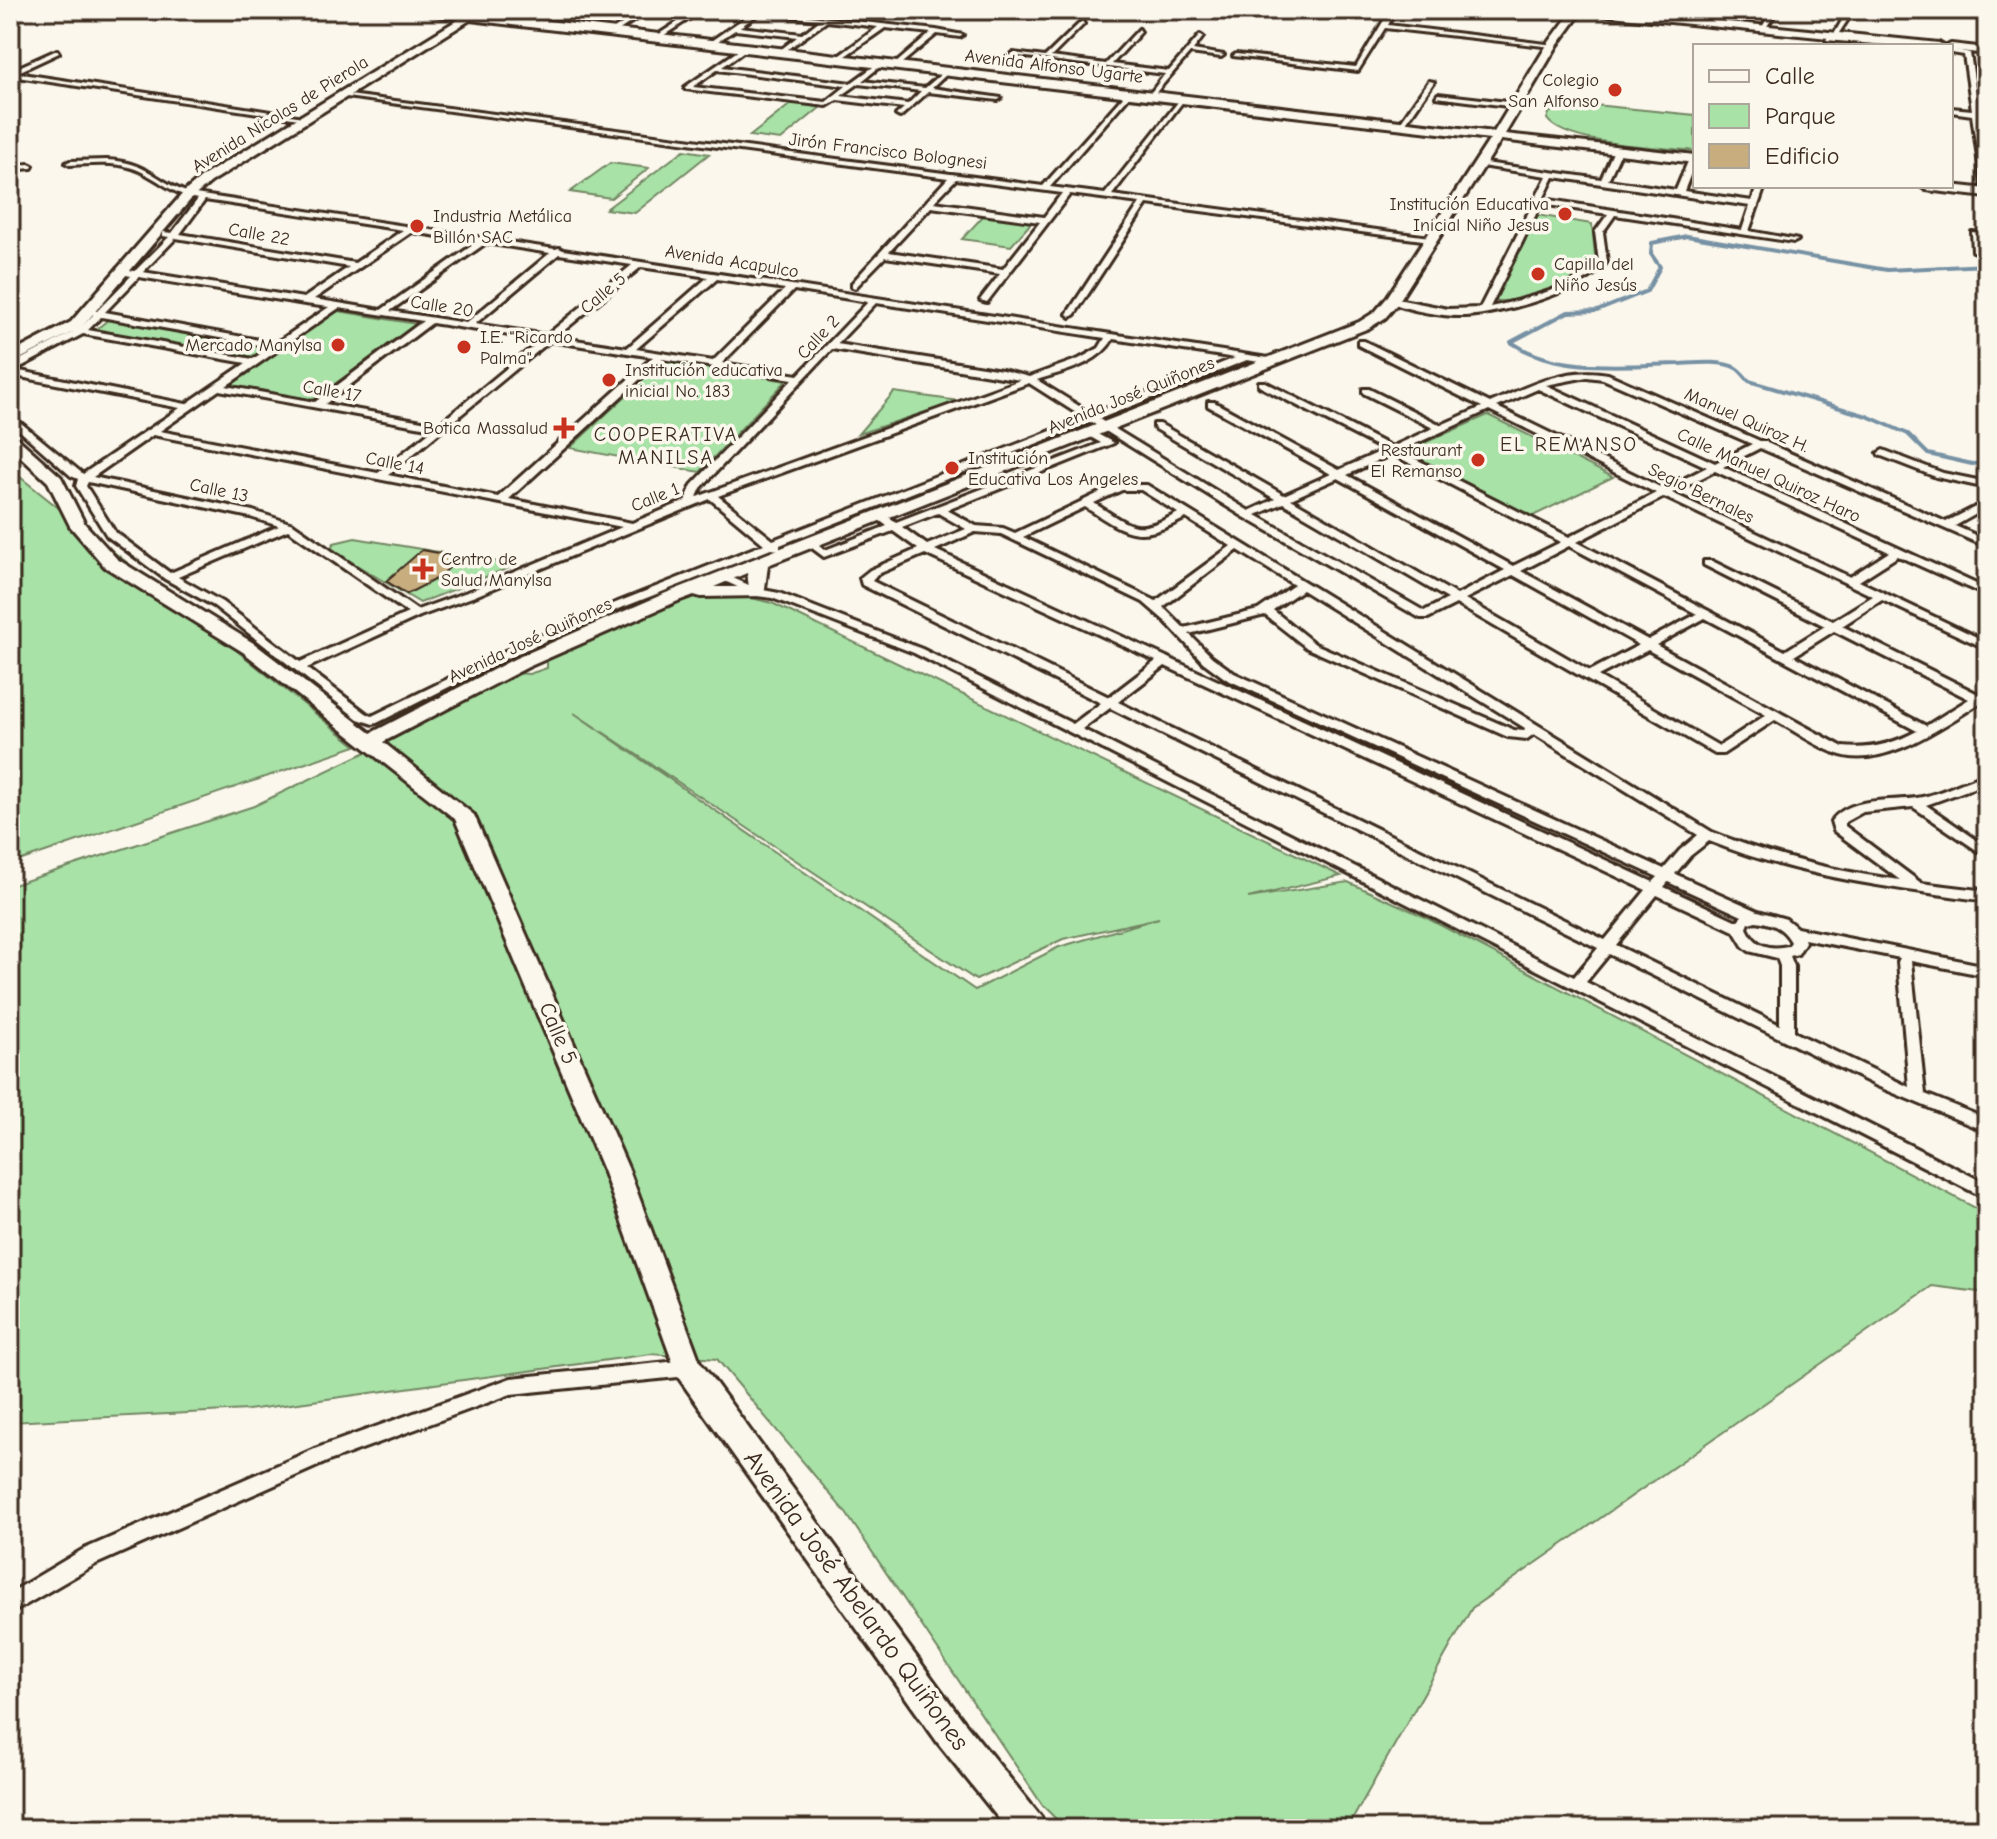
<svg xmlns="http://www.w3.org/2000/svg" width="1997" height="1839" font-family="'Comic Neue',sans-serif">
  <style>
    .green { fill: #a8e2a7; stroke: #728662; stroke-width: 2; fill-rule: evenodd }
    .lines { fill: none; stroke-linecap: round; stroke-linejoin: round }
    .stream { stroke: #7791a4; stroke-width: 4 }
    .building { fill: #c8ad7e; stroke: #3b2a1e; stroke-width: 2 }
    .street-casing { stroke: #3b2a1e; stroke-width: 6 }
    .secondary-casing { stroke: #3b2a1e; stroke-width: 6 }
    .street { fill: #fbf7ec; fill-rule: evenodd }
    .secondary { fill: #fbf7ec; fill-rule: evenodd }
    .poi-dot { fill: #c8321e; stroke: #fbf7ec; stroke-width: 3 }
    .labels { text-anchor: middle; stroke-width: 7; stroke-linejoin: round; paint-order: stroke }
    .far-street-label { font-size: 18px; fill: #3b2a1e; stroke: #fbf7ec }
    .far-poi-label { font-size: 18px; fill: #3b2a1e; stroke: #fbf7ec; text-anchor: start }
    .far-neighbourhood-label { font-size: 20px; letter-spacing: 2px; fill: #3b2a1e; stroke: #fbf7ec }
    .street-label { font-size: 22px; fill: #3b2a1e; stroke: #fbf7ec }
    .near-street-label { font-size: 26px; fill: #3b2a1e; stroke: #fbf7ec }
  </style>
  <rect width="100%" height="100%" fill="#fbf7ec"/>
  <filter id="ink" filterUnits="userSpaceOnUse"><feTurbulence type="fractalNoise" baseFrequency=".0125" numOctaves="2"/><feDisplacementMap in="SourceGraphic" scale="16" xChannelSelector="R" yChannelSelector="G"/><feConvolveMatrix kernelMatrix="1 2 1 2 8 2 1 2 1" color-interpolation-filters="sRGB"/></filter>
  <g filter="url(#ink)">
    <path class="green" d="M792,103l29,4 -40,33 -31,-4z
      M1584,104l111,11v36c-33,-4 -129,-5 -148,-32l2,-6 10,-6z
      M684,150l25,4 -74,59 -29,-4z
      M610,163l39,5 -38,30 -41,-6z
      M984,215l48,7 -21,24 -49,-7z
      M1537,215l55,9 4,42c-23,19 -67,36 -98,35l-5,-3z
      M338,311l78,13 -103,76 -82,-15z
      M109,319l157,28v2l-15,11 -158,-28z
      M664,360l122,21 -86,91 -130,-24z
      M894,392l65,9 -101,33z
      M1488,415l125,62 -84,41 -118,-62 9,-7 2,-5z
      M10,469l346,277 -346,118z
      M355,538l161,27 -96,38 -90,-54 4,-6z
      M707,594h28l37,9 569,273 -93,22 100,-16 75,34 564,298v79l-55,-7 -460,322 -125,221h-281l-23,-23 -197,-293 -129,-154 -66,-5 -403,56 -238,12v-536l244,-80 139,-67 122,-66 14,1 18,-6v-9l136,-61zM574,713l402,267 87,-41 96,-21 -100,29 -84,43z"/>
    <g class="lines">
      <path class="stream" d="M1987,265l-100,5 -200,-34 -35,7 -1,11 9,13 -13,24 -50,20 -29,1 -57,30c46,32 117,23 169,22 17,-1 41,-4 56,4 4,2 9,9 13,13l118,35 41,18 20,20 44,10 15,-1"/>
    </g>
    <path class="building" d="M422,550l39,7 -23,21 -31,16 -21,-13z"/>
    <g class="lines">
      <defs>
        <path id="street" d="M643,10h7l-37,24 -5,-1z
          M696,10h7l-45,29 -5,-1z
          M756,10l180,20 27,5 -3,2 -23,-3 -40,33 -2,-3 36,-31 -46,-5 -47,33 -2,-3 42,-31 -51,-6 -46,33 -2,-3 18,-14 -62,-7 -23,15h-4v-2zM760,13l60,7 -18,14 -62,-7z
          M1390,10h6l-8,15 167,20 -3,2 -167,-19 -27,43 -125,-15 3,-2 120,13z
          M1772,10h6l-13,19h-4z
          M1848,10h6l-17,26h-4z
          M1082,21l2,3 -33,33 55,7 33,-35 2,3 -29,32 57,7 31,-36 3,2 -10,13 31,5 -3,2 -31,-4 -38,44 -3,-2 16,-21 -155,-19 3,-2 32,4z
          M1828,37l68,7 3,2 -73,-6z
          M745,46l2,3 -25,18 129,16 29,-21 2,3 -20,16 63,7 22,-19 2,3 -17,16 69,10 -3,2 -70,-8 -28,25 -4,-2 8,-7 -67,-8 -10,6 -142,-17v-2zM717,70l129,16 -20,16 -133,-15zM858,84l63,7 -13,13 -67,-8z
          M1951,49l19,4 17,114v28l-4,-2 -11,-78 -21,-3v-4l21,2 -8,-55 -13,-2z
          M57,50l2,3 -43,20 294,45 -4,2 -296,-44v-5z
          M1429,81l5,1 -31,45h-6z
          M1127,92l5,1 -82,94 55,7 77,-97 2,3 -72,95 318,42 4,2 -4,2 -283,-37 -72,110 -4,3 -4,-3 73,-111 -70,-9 -83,108 -7,-2 20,-26 -115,-17 -30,31 -3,-1v-4l96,-105 -609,-82 3,-2 701,92zM956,179l106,14 -18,24 -110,-15zM931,207l109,15 -37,47 -114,-17z
          M1438,94l78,9 4,2 -4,2 -80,-10z
          M1618,148l4,2 -14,30 68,10 13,-31 6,-2v6l-11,28 68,10 5,-15h8l-16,45 49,9 -4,2 -179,-27 -12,17 4,30c-21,29 -106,52 -141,54 -20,1 -61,-6 -78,-15l4,-3 56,11 32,-1 67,-132 -66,-10 -4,-2 1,-2 123,17 13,-29zM1554,177l196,29 -8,24 -199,-31zM1541,204l67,10 -13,18 4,30c-20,25 -78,38 -109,45z
          M107,160c41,2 48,21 82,33l366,56 4,-1 4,2 712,109v4l-3,1 -25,-4 -148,59 150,92 26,-12 -121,-71v-4h6l124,71 47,-21 -123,-68v-4h6l125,68 45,-20 -125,-64v-4h6l127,65 41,-19 -70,-35v-4h6l72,36 41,-18 -124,-62v-4h6l126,62c38,-17 76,-37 118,-29l152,67h6l1,2 179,79 41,-21v7l-32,18 32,14v7l-227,-99 -37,19 264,122v7l-89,-40 -39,25 128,61v7l-105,-49 -40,26 136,68 9,-4v9c-39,23 -104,74 -152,54 -21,-8 -40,-22 -60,-33l-52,34h-8l-259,-150 -28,14h-8l-176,-101 -153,-95 -311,123v5l-9,-1 -150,59 -108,47 -136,68 -4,1 -15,-5 -144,-113 -49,-27 -58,-43 -31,-50 2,-7 -7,-3 -61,-54v-8l73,60 97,-66 -170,-33v-10l63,-33 -2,-2 1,-2h8l13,-13 -1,-4h5l34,-35 -10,-2v-4l14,1 34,-34 -6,-1v-4l9,1 26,-34c-24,-4 -37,-18 -58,-28 -21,-10 -47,-7 -70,-6l-4,-2 4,-2zM205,200l198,30 -48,33 -175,-29zM412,232l65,10 -96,68 -67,-11zM176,238l173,29 -45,31 -161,-26zM486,243l64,10 -84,70 -76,-12zM559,254l73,11 -85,70 -72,-11zM641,267l67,10 -81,71 -71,-11zM139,277l166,27 24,3 -53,36 -171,-31zM717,279l68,10 -72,72 -77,-12zM794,290l74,12 -70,73 -76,-12zM876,303l229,35 -6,10 -20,11 -50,18 -27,-7 -165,-26zM339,308l84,13 -108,81 -89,-16zM101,317l169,30 -17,12 -165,-29zM432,323l109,17 -102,84 -114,-20zM83,334l163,29 -60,41 -171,-34zM1113,339l122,19 -143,56 -55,-34c27,-9 61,-15 76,-41zM550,341l103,16 -155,140 -110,-22zM832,349l188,31 -323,117 4,-9zM662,359l131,20 -101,106 -7,16 -53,22 -123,-24zM1587,377l16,2 149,65 -37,19 -169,-78zM1029,383l55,35 -311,122 -55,-44zM1538,389l169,78 -43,22 -167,-82zM219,390l214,39 -55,44 -218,-42zM1489,410l167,83 -87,44 -169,-86zM153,435l469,92 -155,65 -50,18 -124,-86 -40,-13 -160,-34zM1392,454l169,88 -48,24 -166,-91zM1715,471l174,81 -39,25 -178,-84zM1338,478l167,92 -48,25 -166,-96zM88,482l162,35 29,9 -109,47 -55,-41 -29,-46zM1664,497l209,99 -40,25 -121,-60h-8v4l121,61 -40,25 -208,-109zM710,499l54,45 -151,60 -108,47 -133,65 -6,-3 -59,-45 113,-52 55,-20zM1283,503l165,96 -24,12 -168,-96zM288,530l120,83 -108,49 -78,-60 -44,-25zM1569,546l128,68 -49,26 -127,-69zM1513,575l126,70 -49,26 -125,-72zM1705,618l212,113c-24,13 -47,19 -74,16l-187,-102zM1834,631l135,68 -43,27 -132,-70zM1648,650l118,65 -47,31 -121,-70z
          M29,164l4,2 -1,2 -22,2v-4z
          M1972,232l15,2v4l-8,-1 1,16 -7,-2z
          M1090,430l24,13 -167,67 29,16 27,2 12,5 101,-48h31l565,347c61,25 123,39 188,48l-66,-49 -3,-10c22,-28 65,-17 96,-25 21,-6 40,-16 60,-22v9l-61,22 61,42v10l-74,-50 -50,5 -18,10v4l76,57 66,8v10c-95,-13 -189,-24 -278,-60l-19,15 -15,18 83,37 28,8 11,9 190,38v10l-76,-15 14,133 62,25v13l-110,-46 -268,-132 -23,28 401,202v15l-1073,-546 -142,-55 -15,-2 -41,-19 2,-2h8l32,14 21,4 143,56 151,75 28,-21 -239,-118 -2,-7 10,-8 48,-21 -25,-18 -69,26 -20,-15 1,-2h8l12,10 62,-24 -12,-9v-4h8l13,9 205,-79 -14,-8v-4zM1122,490h19l37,23c-42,23 -46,14 -84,-10zM1085,507c43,28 53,36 101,11l45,28 -75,55 -133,-64zM938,513l28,16 -39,16 -25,-18zM975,532l26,2 142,68 22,19 38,41 23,17 432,198 -5,5 -718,-332zM1238,550l56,35 -36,25 -74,18 -21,-21zM925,554l231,107 -47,36 -237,-116 6,-7zM1302,590l223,138 -1,3 -10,-1 -199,-86 -42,-34zM1265,615l42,33 201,89 19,2 7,-5 164,101 -18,15 -16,19 -430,-196 -22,-16 -23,-23zM1165,666l481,224 -41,50 -487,-238zM1110,708l488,240 -24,29 -492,-248zM1668,882l74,34 -5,5 -73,-34zM1657,895l77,36 9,15 6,5 28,7 3,8v59l-164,-80zM1756,921c15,2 27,6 35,21l-3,4c-19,4 -33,0 -41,-18l2,-5zM1804,939l96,19 -2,4 11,125 -115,-55v-66l-4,-10 8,-2 7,-12z
          M1883,450l60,23 44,9v6l-51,-11 -57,-22 -1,-2z
          M688,1360l6,2 3,6 -3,6 -6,2 -177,18 -182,67 -233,103 -86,50v-21l72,-43 235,-102 194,-70z"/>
        <path id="secondary" d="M403,10l69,2 1022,120 53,-87 26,-35h36l330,33 5,3h-36l-327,-33 -24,33 -52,88 190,21v8l-194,-23 -104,164 -12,14 -16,10 -601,237 -4,31 -63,1 -7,-2 -16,6 -150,66 -145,75 91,73 155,355 71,192 262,357 79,98 5,12h-39l-69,-86 -260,-366 -75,-207 -148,-351 -212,-167 -138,-85 -35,-41 -22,-44 -38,-35v-13l5,2 46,41 24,47 32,35 138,85 116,89 143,-74 152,-66 693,-271 16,-10 11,-13 104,-160 -1020,-119 -259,162 -19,16 -111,130 -71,36v-10l61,-32 113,-130 19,-16 256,-157zM747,573l2,14h-35z
          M1951,44l36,4v6l-36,-4v-4h-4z
          M1951,185l36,4v8l-61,-7 -6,-4z"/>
      </defs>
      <use href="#street" class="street-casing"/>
      <use href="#secondary" class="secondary-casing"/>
      <use href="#street" class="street"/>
      <use href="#secondary" class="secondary"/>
    </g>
  </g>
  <g class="poi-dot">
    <circle cx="1615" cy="90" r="8"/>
    <circle cx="1565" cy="214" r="8"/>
    <circle cx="417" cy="226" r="8"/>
    <circle cx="1538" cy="274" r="8"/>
    <circle cx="338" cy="345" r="8"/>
    <circle cx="464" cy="347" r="8"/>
    <circle cx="609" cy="380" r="8"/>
    <path d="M560 416h8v8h8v8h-8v8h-8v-8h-8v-8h8z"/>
    <circle cx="1478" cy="460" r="8"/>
    <circle cx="952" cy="468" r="8"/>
    <path d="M419 557h8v8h8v8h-8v8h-8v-8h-8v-8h8z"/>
  </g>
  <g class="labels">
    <g class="far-street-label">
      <text transform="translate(1054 66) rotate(7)" y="6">Avenida Alfonso Ugarte</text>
      <text transform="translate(280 114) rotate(-32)" y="6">Avenida Nicolas de Pierola</text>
      <text transform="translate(888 151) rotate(7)" y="6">Jirón Francisco Bolognesi</text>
      <text transform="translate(259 234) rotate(10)" y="6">Calle 22</text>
      <text transform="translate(732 261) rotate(9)" y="6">Avenida Acapulco</text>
      <text transform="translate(603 293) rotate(-40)" y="6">Calle 5</text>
      <text transform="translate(442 306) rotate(9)" y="6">Calle 20</text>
      <text transform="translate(818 337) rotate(-47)" y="6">Calle 2</text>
      <text transform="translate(332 391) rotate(10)" y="6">Calle 17</text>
      <text transform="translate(1131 395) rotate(-22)" y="6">Avenida José Quiñones</text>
      <text transform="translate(1747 420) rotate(24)" y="6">Manuel Quiroz H.</text>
      <text transform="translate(395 463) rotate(11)" y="6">Calle 14</text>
      <text transform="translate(1769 475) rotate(25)" y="6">Calle Manuel Quiroz Haro</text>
      <text transform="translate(219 490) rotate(12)" y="6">Calle 13</text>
      <text transform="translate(1701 493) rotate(26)" y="6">Segio Bernales</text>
      <text transform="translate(655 497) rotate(-22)" y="6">Calle 1</text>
      <text transform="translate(530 640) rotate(-25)" y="6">Avenida José Quiñones</text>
    </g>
    <g class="far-poi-label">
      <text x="1599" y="86" text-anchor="end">Colegio<tspan x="1599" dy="21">San Alfonso</tspan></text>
      <text x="1549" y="210" text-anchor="end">Institución Educativa<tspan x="1549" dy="21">Inicial Niño Jesus</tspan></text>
      <text x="433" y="222">Industria Metálica<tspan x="433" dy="21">Billón SAC</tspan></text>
      <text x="1554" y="270">Capilla del<tspan x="1554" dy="21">Niño Jesús</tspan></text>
      <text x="480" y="343">I.E. "Ricardo<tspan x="480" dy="21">Palma"</tspan></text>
      <text x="322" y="351" text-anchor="end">Mercado Manylsa</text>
      <text x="625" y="376">Institución educativa<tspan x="625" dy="21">inicial No. 183</tspan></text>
      <text x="548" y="434" text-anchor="end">Botica Massalud</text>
      <text x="1462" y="456" text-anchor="end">Restaurant<tspan x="1462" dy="21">El Remanso</tspan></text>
      <text x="968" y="464">Institución<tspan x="968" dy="21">Educativa Los Angeles</tspan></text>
      <text x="441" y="565">Centro de<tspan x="441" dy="21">Salud Manylsa</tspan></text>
    </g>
    <g class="far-neighbourhood-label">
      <text x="666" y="441">COOPERATIVA<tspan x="666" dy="23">MANILSA</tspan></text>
      <text x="1569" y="451">EL REMANSO</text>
    </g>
    <g class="street-label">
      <text transform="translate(559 1033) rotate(67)" y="8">Calle 5</text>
    </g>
    <g class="near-street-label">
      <text transform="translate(857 1600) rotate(54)" y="9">Avenida José Abelardo Quiñones</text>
    </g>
  </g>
  <rect width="1997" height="1839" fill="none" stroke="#fbf7ec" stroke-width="40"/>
  <rect x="20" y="20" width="1957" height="1799" fill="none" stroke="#3b2a1e" stroke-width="3" filter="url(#ink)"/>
  <rect x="1693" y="44" width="260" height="144" fill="#fbf7ec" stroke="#aea59a" stroke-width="2"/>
  <rect x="1709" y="70" width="40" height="12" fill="#fbf7ec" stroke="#aea59a" stroke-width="2"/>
  <text x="1765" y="84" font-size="24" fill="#3b2a1e">Calle</text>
  <rect x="1709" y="104" width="40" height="24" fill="#a8e2a7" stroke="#aea59a" stroke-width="2"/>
  <text x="1765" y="124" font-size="24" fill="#3b2a1e">Parque</text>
  <rect x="1709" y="144" width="40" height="24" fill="#c8ad7e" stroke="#aea59a" stroke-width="2"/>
  <text x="1765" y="164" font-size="24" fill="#3b2a1e">Edificio</text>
</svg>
